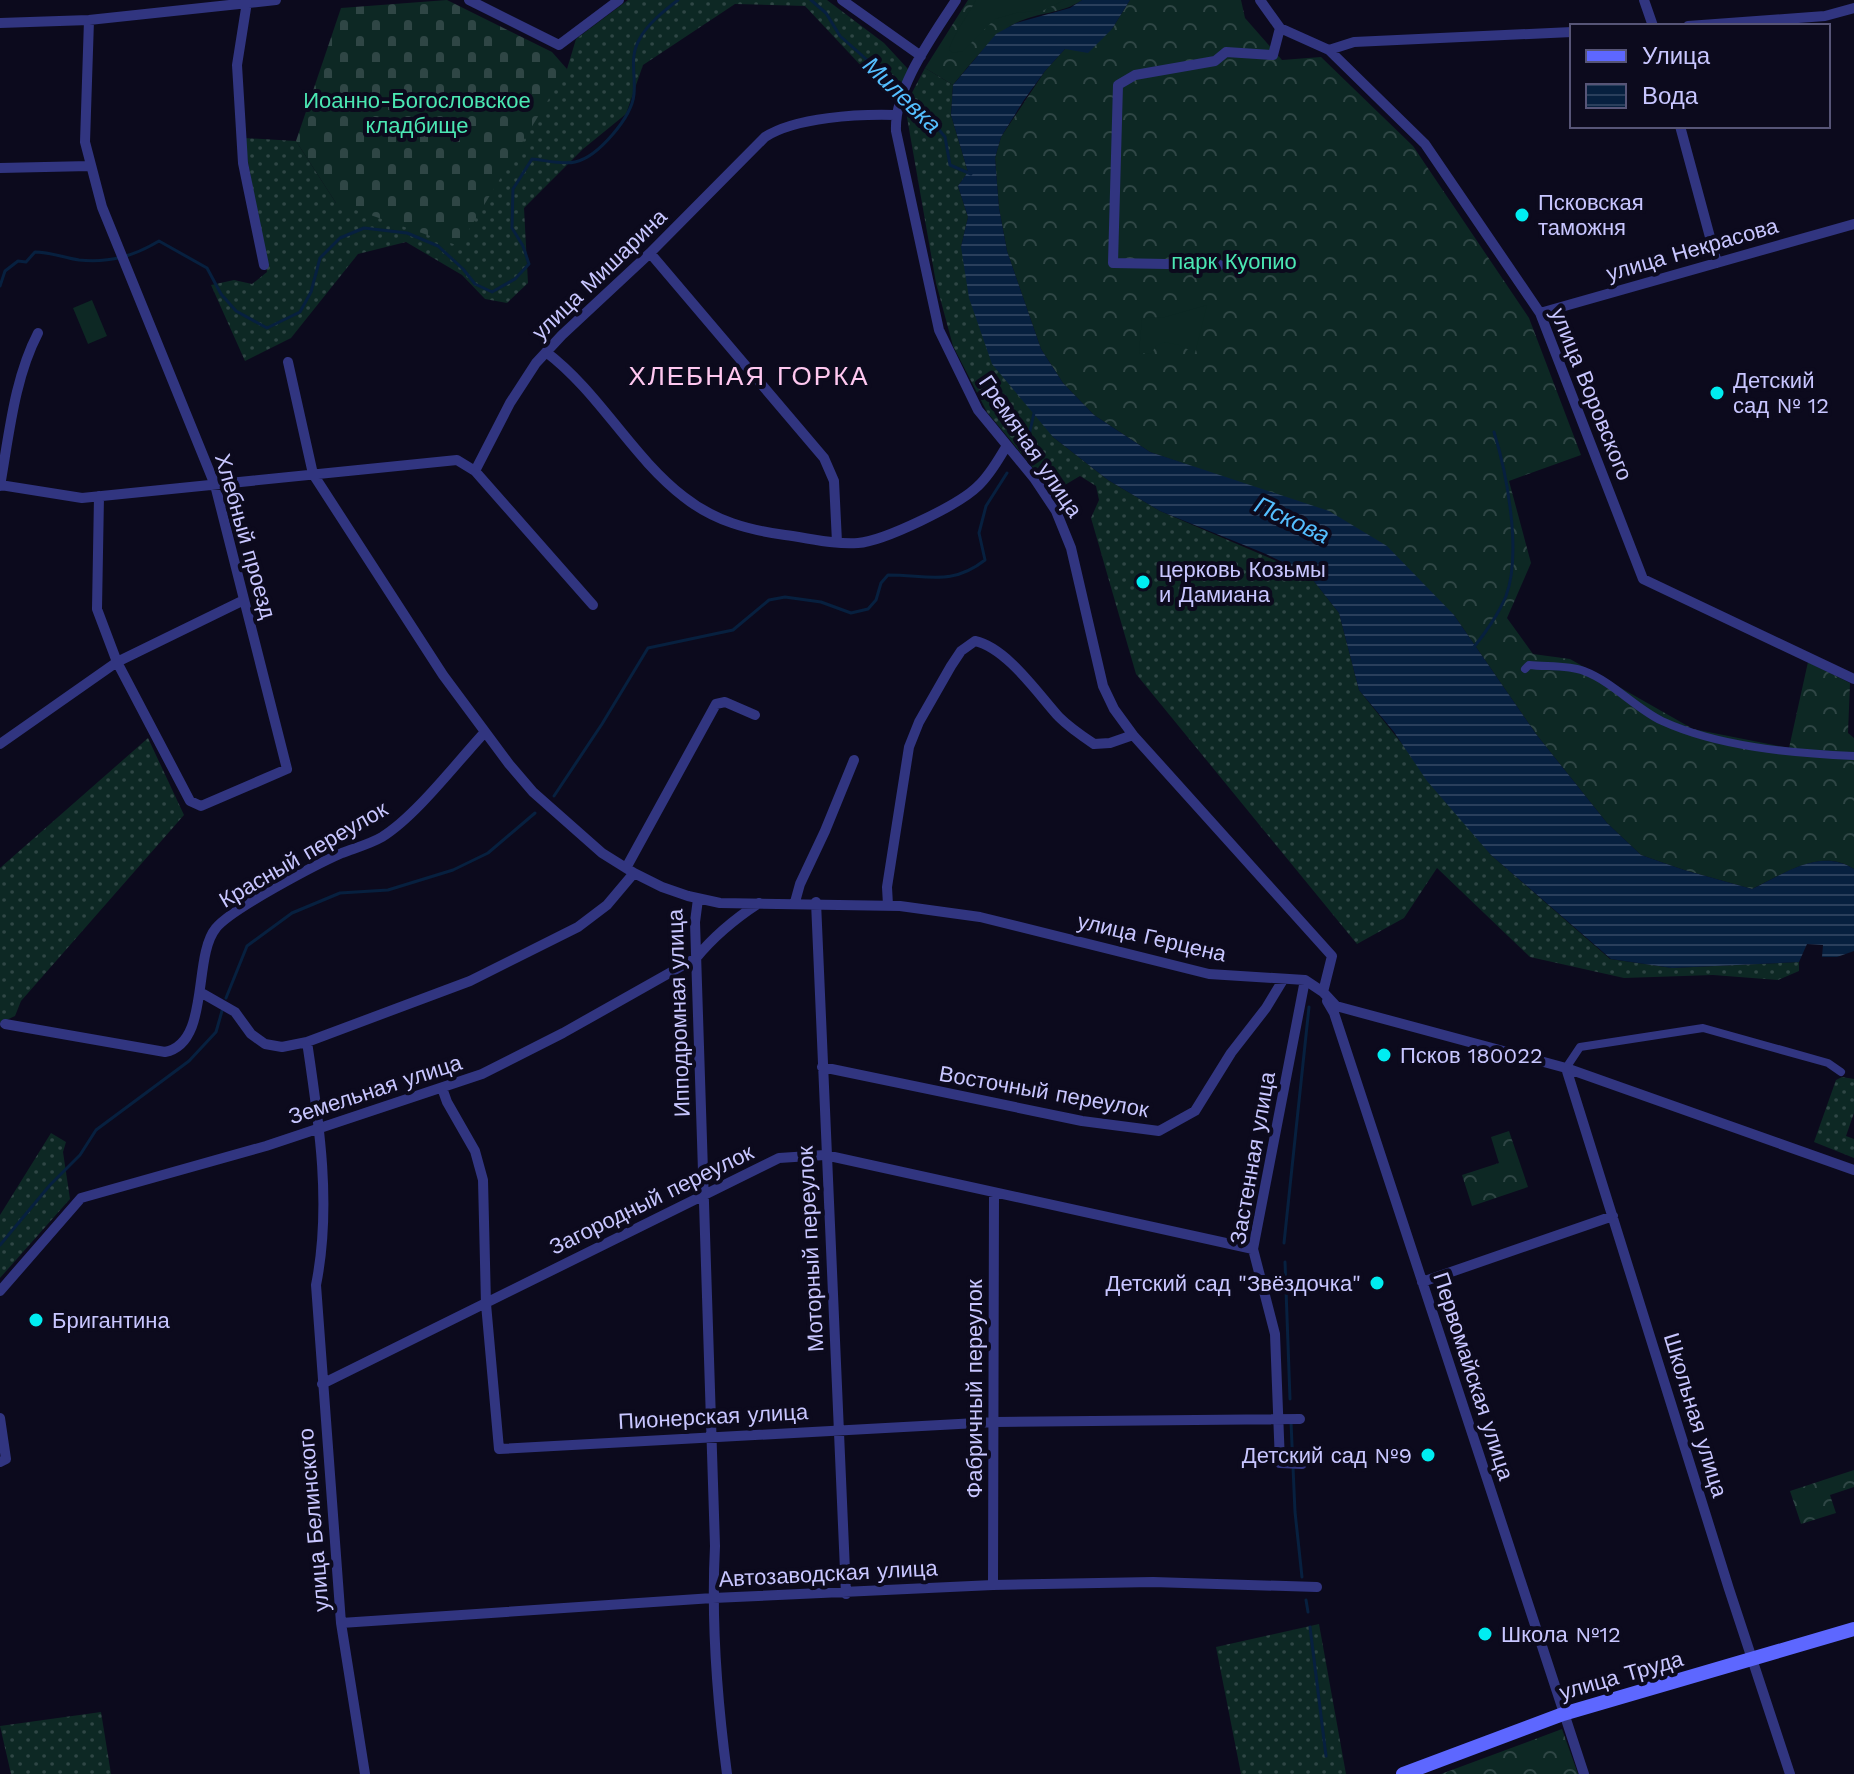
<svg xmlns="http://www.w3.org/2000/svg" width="1854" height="1774" font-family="'Work Sans',sans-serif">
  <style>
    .grass { fill: url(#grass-dots) }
    .forest { fill: url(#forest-crowns) }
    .cemetery { fill: url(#cemetery-stones) }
    .garden { fill: #0d2824 }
    .water { fill: url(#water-rules) }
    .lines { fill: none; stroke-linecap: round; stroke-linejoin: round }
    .stream { stroke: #07203f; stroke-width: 3 }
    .pedestrian { stroke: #313580; stroke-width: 8 }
    .minor { stroke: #313580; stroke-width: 10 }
    .secondary { stroke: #5d67ff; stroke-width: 14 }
    .poi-dot { fill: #00edf1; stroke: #0c0a1d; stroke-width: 3 }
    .labels { text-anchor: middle; stroke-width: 8; stroke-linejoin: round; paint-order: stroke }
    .park-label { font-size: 22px; fill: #4be7b3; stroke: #0c0a1d }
    .poi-label { font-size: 22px; fill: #c8c6ff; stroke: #0c0a1d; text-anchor: start }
    .street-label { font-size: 22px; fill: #c8c6ff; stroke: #0c0a1d }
    .water-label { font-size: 24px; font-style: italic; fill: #54beff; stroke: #0c0a1d }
    .quarter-label { font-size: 26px; letter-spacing: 2px; fill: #ffc8f0; stroke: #0c0a1d }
  </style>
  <defs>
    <pattern id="grass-dots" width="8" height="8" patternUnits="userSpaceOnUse" patternTransform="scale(2)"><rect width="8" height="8" fill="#0d2824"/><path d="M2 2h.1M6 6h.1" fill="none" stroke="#2f4645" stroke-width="1.8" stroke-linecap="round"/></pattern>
    <pattern id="forest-crowns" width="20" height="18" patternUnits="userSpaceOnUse" patternTransform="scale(2)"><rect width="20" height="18" fill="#0d2824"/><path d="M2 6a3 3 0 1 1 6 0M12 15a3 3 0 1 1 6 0" fill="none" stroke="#2f4645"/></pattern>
    <pattern id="cemetery-stones" width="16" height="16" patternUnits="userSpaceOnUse" patternTransform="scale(2)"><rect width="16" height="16" fill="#0d2824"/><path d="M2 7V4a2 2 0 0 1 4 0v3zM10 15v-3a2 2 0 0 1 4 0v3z" fill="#2f4645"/></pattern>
    <pattern id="water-rules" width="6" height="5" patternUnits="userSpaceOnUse" patternTransform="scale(2)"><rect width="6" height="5" fill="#07203f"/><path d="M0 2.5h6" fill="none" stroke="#2a3f5c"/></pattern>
  </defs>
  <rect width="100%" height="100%" fill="#0c0a1d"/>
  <path class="grass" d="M628,0h199l57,43 24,26 -13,33 -90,-96 -70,-2 -92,61 -17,49 -43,35 -59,59 4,75 -21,20 -22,-4 -23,-24 -56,-33 -48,12 -67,84 -46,23 -34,-76 23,-5 18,4 15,-12 -23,-134 52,3 40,62 231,-134 9,-30z
    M925,68l28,17 -2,30 17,57 -10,14 10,31 -7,30 92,190 55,43 52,31 149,64 30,38 20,77 132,165 119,104 62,9 127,-6v9l-21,9 -65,-5 -89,3 -94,-21 -93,-89 -33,50 -47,26 -221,-270 -45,-156 8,-18 -3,-14 -16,-10 -27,16 -66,-80 -34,-66 -17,-63 -31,-177z
    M148,738l36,77 -163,186 -6,15 -15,7v-155z
    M1842,1077l12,2v34l-8,23 8,3v19l-40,-16 22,-62z
    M51,1133l15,9 -3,10 7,47 -70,79v-63z
    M1319,1624l27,150h-105l-25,-127z
    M101,1712l10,62h-100l-11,-48z"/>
  <path class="forest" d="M968,0h114c-20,14 -44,12 -66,23 -23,11 -47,43 -63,62l-28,-17z
    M1130,0h111l4,18 37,42 39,-3 92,89 116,172 52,137 -72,26 22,82 -24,55 26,36 37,5 123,70 96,19 19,-86 42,21 -2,50 6,5v131c-33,-22 -70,5 -102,20l-68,-19 -43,-15 -34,-32 -71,-89 -82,-119 -234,-139 -70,-24 -56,-37 -31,-32 -22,-34 -34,-98 -8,-43 -4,-50 6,-21 44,-66 20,-22 47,-20z
    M1509,1131l19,56 -56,19 -10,-31 37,-12 -8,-26z
    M1854,1470v17l-24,8 6,18 -35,11 -11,-33z
    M1562,1729l16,45h-137z"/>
  <path class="cemetery" d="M447,0l105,52 15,17 -108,177 -123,-43 -40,-62 45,-133z"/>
  <path class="garden" d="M976,0h89l-21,10 -28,3 -21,6 -32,32 -11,2 -3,-4c5,-15 19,-34 27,-49z
    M92,300l15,36 -19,8 -15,-36z
    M1207,305l-12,48 -16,-8 -15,-3 -8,4 -5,8 -12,-1 3,-35 23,-1z"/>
  <path class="water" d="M1082,0h48l-18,29 -24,24 -23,-4 -20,22 -21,29 -23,37 -6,21 4,50 8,43 34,98 22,34 31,32 56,37 179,59 58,35 67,69 82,119 71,89 34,32 43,15 68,19c32,-15 68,-42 102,-20v82l-17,6h-15l1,-12 -16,-1 -8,18 -127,6 -61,-9 -120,-104 -64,-74 -33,-49 -35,-42 -20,-77 -30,-38 -43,-21 -106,-43 -52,-31 -55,-43 -61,-73 -23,-66 -8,-51 7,-30 -10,-31 10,-14 -17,-57 2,-30 43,-51 20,-11 54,-15z"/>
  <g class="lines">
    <path class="stream" d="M811,0l15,13 14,23 61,54
      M907,95l13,12 25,30 5,28 21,9
      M0,286l5,-15 13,-10 8,1 9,-10c16,0 29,6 44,8 31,3 55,-4 80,-19l48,27 14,26 15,17 31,17 33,-16 11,-20 9,-34 20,-20 24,-10 43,5 31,13 25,23 12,15 17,8 23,-13 14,-15 -6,-18 -11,-18 1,-39 19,-30c12,1 31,6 43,3 23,-5 57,-45 59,-68 2,-19 -5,-36 5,-54 8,-16 26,-30 39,-40
      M1026,449l8,-36
      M1473,648c12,-14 26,-35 33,-52 16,-43 1,-122 -12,-164
      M554,796l48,-72 46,-76 85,-18 36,-30 16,-3 36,5 30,11 17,-4 8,-9 5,-17 7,-8c40,0 64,11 97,-15l-6,-27 7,-27 21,-33
      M226,998l21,-52 45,-33 48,-20 48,-3 65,-20 35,-17 47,-40
      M1284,1243l25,-236
      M0,1245l50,-60 30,-30 16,-25 93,-69 27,-29 6,-21
      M1285,1262l5,137
      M1291,1422l4,90 7,65
      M1306,1600l2,12
      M1310,1627l16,129"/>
    <path class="pedestrian" d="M1525,669l4,-4c17,2 39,0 55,6 29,11 51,37 78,50 57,26 128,32 192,35
      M1566,1068l14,-21 123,-19 125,35 13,9"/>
    <path class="minor" d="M469,0l90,45 60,-45
      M842,0l79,56
      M956,0c-23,36 -62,88 -60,131l43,199 39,80 56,68 22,33 15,37 32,138 11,23 19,26 199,221 -9,36
      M1260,0l20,28 49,22 96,94 115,169 103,266 211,100
      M1644,0l9,26
      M247,2l-10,63 6,98 21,102
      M89,20l-4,122 17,65 113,278 72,284 -86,37 -11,-5 -73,-139 -20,-53 2,-113
      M0,23l89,-3 187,-20
      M1688,26l137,-10 29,-8
      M1329,50l25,-8 218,-10
      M1680,126l37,137
      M0,168l90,-2
      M650,253l174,205 10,23 3,61
      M1220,265l-107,-2 5,-178 17,-10 80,-14 11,-9 47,3 7,-27
      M1540,313l314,-89
      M546,352c54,41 85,104 138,145 30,24 65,33 101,38 24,3 49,10 73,8 26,-2 101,-38 120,-57 12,-11 20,-26 28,-39
      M288,362l25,112 130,201 66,89 24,28 69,61 32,20 28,14 26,9 32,7 180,3 80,11 229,57 96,6 18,12 13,14 230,62 288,102
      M475,471l118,134
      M0,485l82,13 375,-38 18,11 35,-68 26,-40 26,-28 88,-82 115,-116c31,-20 94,-23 130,-22
      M0,486c9,-50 14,-107 38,-153
      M0,744l117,-82 127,-62
      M626,868l90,-164 9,-2 30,13
      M698,899l-3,23 20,624c-4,76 2,153 12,228
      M795,902l5,-18 25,-53 29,-71
      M816,902l30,692
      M888,905l-1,-18 22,-140 10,-25 32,-56 10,-15 14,-10c32,7 63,53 84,76 10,10 23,19 35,27l16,-1 23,-8
      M200,992l35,20 16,22 14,10 17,3 25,-5 163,-61 108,-54 29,-22 27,-32
      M1327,1001l7,12 250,761
      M5,1024l160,28c46,-9 27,-95 51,-124 15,-19 101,-64 126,-75 13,-5 28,-9 40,-16 34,-21 75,-75 103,-105
      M307,1042c12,80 25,164 9,243l25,338 24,151
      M822,1067l260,54 77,10 36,-20 36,-58 35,-45 17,-28
      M1566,1068l163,521 61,185
      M442,1088l5,14 28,49 8,29 3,124 13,145 496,-27 305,-3
      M1422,1282l191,-66
      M0,1291l81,-93 185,-52 216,-72 81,-41 133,-75c18,-22 40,-40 63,-55
      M322,1384l457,-226 46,-3 428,94
      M0,1418l6,41 -6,3
      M1302,1464l-22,-1 -5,-129 -22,-85 52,-269
      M993,1585l1,-391
      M341,1623l372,-25 280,-13 160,-3 164,5"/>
    <path class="secondary" d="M1403,1774l160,-60 291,-85"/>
  </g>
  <g class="poi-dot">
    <circle cx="1522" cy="215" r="8"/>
    <circle cx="1717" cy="393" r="8"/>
    <circle cx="1143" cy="582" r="8"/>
    <circle cx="1384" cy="1055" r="8"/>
    <circle cx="1377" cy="1283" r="8"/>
    <circle cx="36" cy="1320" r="8"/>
    <circle cx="1428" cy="1455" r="8"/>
    <circle cx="1485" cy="1634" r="8"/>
  </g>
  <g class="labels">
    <g class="park-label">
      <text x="417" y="108">Иоанно-Богословское<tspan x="417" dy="25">кладбище</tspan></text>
      <text x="1234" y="269">парк Куопио</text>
    </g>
    <g class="poi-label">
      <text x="1538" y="210">Псковская<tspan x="1538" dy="25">таможня</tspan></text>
      <text x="1733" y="388">Детский<tspan x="1733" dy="25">сад № 12</tspan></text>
      <text x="1159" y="577">церковь Козьмы<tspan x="1159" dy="25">и Дамиана</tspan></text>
      <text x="1400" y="1063">Псков 180022</text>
      <text x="1361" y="1291" text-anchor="end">Детский сад "Звёздочка"</text>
      <text x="52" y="1328">Бригантина</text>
      <text x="1412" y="1463" text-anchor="end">Детский сад №9</text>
      <text x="1501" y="1642">Школа №12</text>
    </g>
    <g class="street-label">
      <text transform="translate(1692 249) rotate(-16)" y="8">улица Некрасова</text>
      <text transform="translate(599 274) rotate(-44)" y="8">улица Мишарина</text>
      <text transform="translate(1592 394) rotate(68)" y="8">улица Воровского</text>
      <text transform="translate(1031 446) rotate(56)" y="8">Гремячая улица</text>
      <text transform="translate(246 536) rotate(74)" y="8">Хлебный проезд</text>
      <text transform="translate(303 854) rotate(-30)" y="8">Красный переулок</text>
      <text transform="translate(1152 937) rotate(13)" y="8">улица Герцена</text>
      <text transform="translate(678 1013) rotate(-92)" y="8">Ипподромная улица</text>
      <text transform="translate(375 1089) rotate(-18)" y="8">Земельная улица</text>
      <text transform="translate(1044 1091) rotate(10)" y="8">Восточный переулок</text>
      <text transform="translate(1252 1158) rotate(-80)" y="8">Застенная улица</text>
      <text transform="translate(651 1199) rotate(-26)" y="8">Загородный переулок</text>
      <text transform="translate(810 1249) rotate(-93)" y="8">Моторный переулок</text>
      <text transform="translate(1474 1376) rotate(72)" y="8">Первомайская улица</text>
      <text transform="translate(974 1389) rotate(-90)" y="8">Фабричный переулок</text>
      <text transform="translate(1696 1415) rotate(73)" y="8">Школьная улица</text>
      <text transform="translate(713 1416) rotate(-3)" y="8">Пионерская улица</text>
      <text transform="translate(313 1520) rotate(-95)" y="8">улица Белинского</text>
      <text transform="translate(828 1573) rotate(-3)" y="8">Автозаводская улица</text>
      <text transform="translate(1621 1675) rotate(-16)" y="8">улица Труда</text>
    </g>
    <g class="water-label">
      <text transform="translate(902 95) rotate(44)" y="8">Милевка</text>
      <text transform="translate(1292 520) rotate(25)" y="8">Пскова</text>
    </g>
    <g class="quarter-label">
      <text x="749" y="385">ХЛЕБНАЯ ГОРКА</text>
    </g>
  </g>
  <rect x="1570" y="24" width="260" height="104" fill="#0c0a1d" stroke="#575577" stroke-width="2"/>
  <rect x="1586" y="50" width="40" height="12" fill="#5d67ff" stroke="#575577" stroke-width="2"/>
  <text x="1642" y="64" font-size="24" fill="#c8c6ff">Улица</text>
  <rect x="1586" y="84" width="40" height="24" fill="url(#water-rules)" stroke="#575577" stroke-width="2"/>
  <text x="1642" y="104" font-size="24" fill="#c8c6ff">Вода</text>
</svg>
